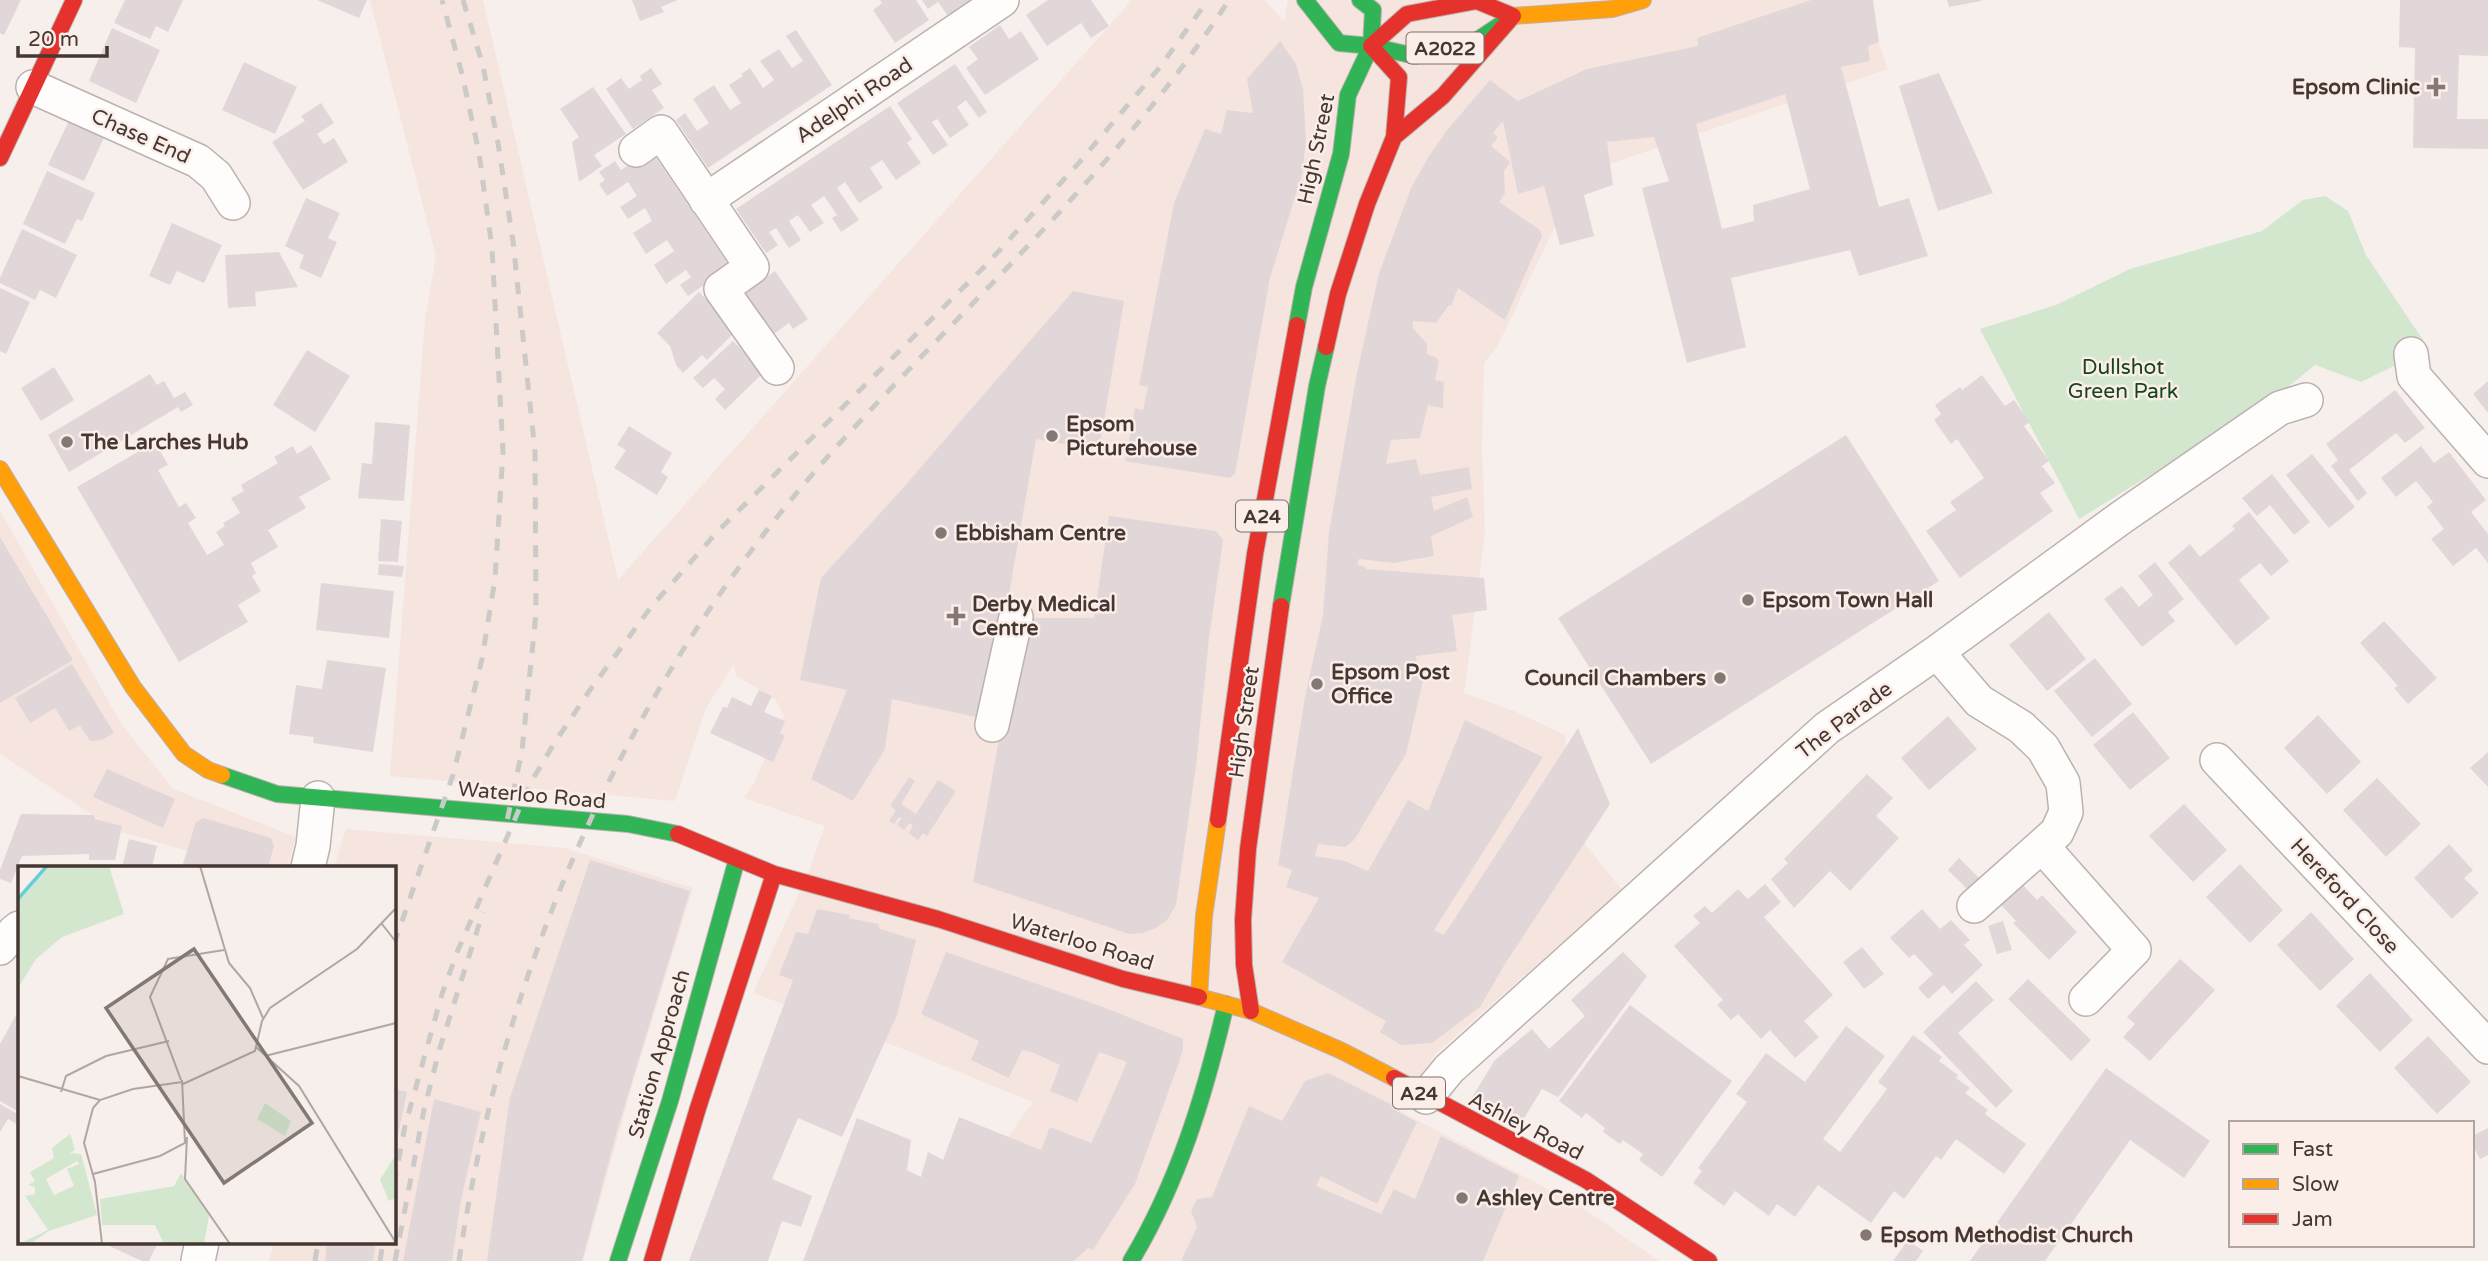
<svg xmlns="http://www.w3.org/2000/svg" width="2488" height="1261" font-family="'Varela Round',sans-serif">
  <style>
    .built { fill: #f6e4de }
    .green { fill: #d2e7ce }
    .building { fill: #e2d7d8; fill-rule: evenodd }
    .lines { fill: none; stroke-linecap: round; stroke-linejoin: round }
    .street-casing { stroke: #bcb2ae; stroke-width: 36 }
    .fast-casing { stroke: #bcb2ae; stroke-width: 18 }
    .slow-casing { stroke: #bcb2ae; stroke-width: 18 }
    .jam-casing { stroke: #bcb2ae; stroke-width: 18 }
    .street { stroke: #fefdfc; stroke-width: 33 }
    .fast { stroke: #30b455; stroke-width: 16 }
    .slow { stroke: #ff9f0a; stroke-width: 16 }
    .jam { stroke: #e5322d; stroke-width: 16 }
    .rail { stroke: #cccac8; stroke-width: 5; stroke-dasharray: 12 12; stroke-linecap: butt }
    .poi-dot { fill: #837874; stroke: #fbede8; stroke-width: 2.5 }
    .labels { text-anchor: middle; stroke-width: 5; stroke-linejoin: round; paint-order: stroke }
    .shield { fill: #fbede8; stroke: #7c6e69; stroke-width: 2 }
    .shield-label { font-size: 19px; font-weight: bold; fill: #453833 }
    .poi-label { font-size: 21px; font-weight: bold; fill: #453833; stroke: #fbede8; text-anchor: start }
    .street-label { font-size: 21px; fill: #453833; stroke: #fbede8 }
    .park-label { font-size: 21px; fill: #12461b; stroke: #fbede8 }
    .inset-river { fill: none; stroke: #68ced6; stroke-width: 3.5 }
    .inset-road { fill: none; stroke: #b0a6a2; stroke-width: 2 }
    .view { fill: #837874; fill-opacity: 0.15; stroke: #837874; stroke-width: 3.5 }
    .inset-edge { fill: none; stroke: #453833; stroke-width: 3.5 }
  </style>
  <rect width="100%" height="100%" fill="#f7efec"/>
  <path class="built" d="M370,0h113l135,580 514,-580h132l20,21 4,-21h576l24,69 -308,105 -83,173 -13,16 -2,85 3,85 -21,160 50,18 51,24 1,86 56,69 -187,164 -35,57 180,95 79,55h-740l114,-159 -130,-53 -150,-56 54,-117 18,-50 -81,-28 10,-15 30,-67 -9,-17 -39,-23 -2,-12 -28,44 -31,93 -285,-25 35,-456 11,-64z
    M0,511l122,214 51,64 123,48 -9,30h-43l-129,-37 -115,-76z
    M346,829l219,19 128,40 -57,184 -53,189h-314l5,-19h120v-375h-60z"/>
  <path class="green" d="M2325,196l23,15 18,44 63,94 -68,33 -46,-17 -43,35 -193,119 -99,-190 76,-24 74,-36 132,-38 41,-31z"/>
  <path class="building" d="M0,0h21l-17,35 -4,-2z
    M125,0h58l-15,32 -12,-6 -6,13 -36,-16z
    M317,0h50l-8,18z
    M632,0h46l-17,7 3,5 -24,9z
    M880,0h36l13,20 -34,23 -22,-33 9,-7z
    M922,0h49l-23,16 -10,-14 -10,7z
    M1048,0h43l18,26 -18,12 -10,-15 -34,23 -21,-31z
    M1811,0h62l6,42 -11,4 2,15 -29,6 38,140 30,-9 19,58 -69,20 -9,-26 -119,28 15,69 -59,16 -45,-175 27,-7 -15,-44 -47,5 6,43 -29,10 10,41 -34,9 -16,-59 -26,8 -15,-73 -10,12 5,4 -7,9 19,16 -6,9 1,22 -6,9 41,28 2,6 -37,84 -47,-32 -7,18 -2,-1 -13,18 -23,-2v7l14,16v10l10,4 2,4 -4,18 9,2 -1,26 -15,-3 -8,33 -29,2 -5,24 30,-5 4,16 49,-8 3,22 -41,8 3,14 33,-14 6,20 -42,19 3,20 -40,7 -35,-4 -2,6 9,2v2l118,9 3,32 -35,5 5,36 -41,5 1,8 -7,-1 -1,7 16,2 -19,82 -52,86 -9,7 -27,-3 -3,12 30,5 23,10 40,-71 20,11 37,-91 78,37 -109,173 10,5 134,-207 32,76 -105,160 -25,43 -48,36 -31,2 -21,-13 6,-11 -104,-59 37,-64 -33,-11 6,-17 -14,-5 27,-168 18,-82 6,-83 28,-159 22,-100 33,-87 17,-30 19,-27 42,-49 28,21 69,-32 111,-23 -1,-8zM1785,94l25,95 -57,16 1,16 -32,8 -26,-105z
    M1947,0h34v1l-32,6z
    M2400,0h88v56l-29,-1 -2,64h31v30l-75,-1 2,-100 -16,-1z
    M1000,25l9,14 12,-8 18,28 -54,36 -19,-27 12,-9 -9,-12z
    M112,28l48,22 -24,53 -47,-22z
    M796,30l36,55 -124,83 -32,-48 9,-7 12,18 12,-8 -16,-24 21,-14 16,25 11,-7 -12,-18 14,-9 -2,-2 9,-6 13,20 11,-8 -14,-19 19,-12 13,19 11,-7 -17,-25z
    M1280,41l16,23 7,25 3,52 -4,33 -32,104 -35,196 -5,4 -105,-17 10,-53 8,2 5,-23 -9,-2 35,-182 31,-74 16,5 6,-24 26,3 -6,-34z
    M244,62l53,25 -22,47 -53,-24z
    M955,64l32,48 -8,6 -13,-18 -9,7 12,18 -19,13 -13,-19 -5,3 16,23 -15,10 -36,-52z
    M651,68l11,16 -10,6 12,18 -31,21 -27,-40 15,-11 8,11 13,-9 -2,-4z
    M1939,73l54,120 -55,18 -39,-125z
    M593,87l33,47 -32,21 8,11 -23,16 -7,-40 7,-5 -19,-28z
    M321,103l13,20 -17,11 7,10 10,-6 14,24 -45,28 -31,-48 33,-21 -4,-5z
    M890,106l22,33 -5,4 14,20 -25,17 -14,-20 -12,8 13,20 -24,15 -14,-21 -8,6 22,32 -18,12 -9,-14 5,-3 -13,-19 -13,9 13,18 -14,9 -12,-17 -9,6 12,19 -12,8 -13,-20 -7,4 9,13 -12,8 -30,-44z
    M73,112l35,17 -24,52 -36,-16z
    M651,150l79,117 -42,29 -8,-11 11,-8 -5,-7 -20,14 -12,-19 20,-14 -7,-11 -21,14 -13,-21 19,-12 -7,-13 -17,11 -8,-12 17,-11 -9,-14 -21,14 -8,-12 6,-4 -6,-8 16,-11 6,9z
    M47,171l48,22 -13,28 -5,-2 -12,25 -42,-20z
    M306,198l34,15 -12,25 9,4 -16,36 -22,-10 5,-13 -19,-9z
    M172,223l50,22 -18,38 -27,-12 -7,14 -21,-9z
    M22,229l55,26 -21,43 -16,-8 -5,10 -35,-17v-5z
    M279,252l19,35 -43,5 1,14 -28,2 -3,-53z
    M775,271l33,48 -15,10 -4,-6 -15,11 -29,-42z
    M0,288l30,14 -24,52 -6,-3z
    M1073,291l51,10 -25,149 -63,-11 -34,196 -8,-2 -18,84 -84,-18 -7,50 -32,52 -42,-22 36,-89 -47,-10 21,-102 82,-90z
    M699,292l38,38 -30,30 -5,-5 -19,18 -7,-8 -6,-19 -13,-13z
    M733,341l31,31 -39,38 -10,-11 10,-10 -11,-11 -11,10 -10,-10z
    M307,350l43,26 -35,56 -42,-27z
    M54,367l20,33 -33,21 -20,-33z
    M150,374l7,11 7,-4 10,17 11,-6 8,13 -12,7 -3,-5 -109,65 -21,-37z
    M1982,375l23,31 9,-6 16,22 -6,4 25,35 -7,5 13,17 -15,10 13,18 -93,67 -34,-47 30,-21 -6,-8 34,-24 -27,-39 -6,5 -17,-24 7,-6 -6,-9 25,-18 2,3z
    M2488,381v32l-15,-19z
    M2395,390l30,38 -20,15 -9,-10 -47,37 18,23 -9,8 -27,-35 7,-6 -12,-16z
    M375,422l35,3 -6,76 -46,-3 4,-35 10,1z
    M629,426l43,27 -11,19 7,5 -11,18 -43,-27 12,-18 -9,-5z
    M1846,435l93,146 -288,183 -93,-146z
    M155,442l13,23 -10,5 21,37 7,-4 10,15 -8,5 19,32 17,-10 -8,-13 9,-6 -2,-3 17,-10 -9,-15 13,-7 -3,-6 37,-22 -4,-6 19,-11 4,8 14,-9 20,34 -32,18 7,11 -38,22 10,17 -27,16 5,10 -4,3 9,15 -23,14 10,17 -69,40 -102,-175z
    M2421,446l13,17 15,-11 37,48 -15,12 17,22v29l-12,-15 -23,18 -22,-27 13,-10 -17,-22 6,-5 -17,-21 -20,16 -15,-19z
    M2312,454l43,53 -26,21 -43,-53z
    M2272,474l38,48 -16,13 -24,-30 -13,11 -15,-18z
    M2249,512l40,49 -18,15 -11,-13 -21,17 31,38 -34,28 -68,-83 22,-19 10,13 35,-28 -3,-3z
    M1109,516l107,15 7,9 -14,98 -13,128 -20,139 -9,15 -11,8 -13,5 -14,1 -156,-52 48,-264h73z
    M381,519l21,2 -4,41 -20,-1z
    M0,537l73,123 -73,43z
    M2155,562l29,37 -16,13 7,9 -33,26 -38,-48 18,-13 17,21 14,-12 -15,-19z
    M379,564l25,2 -2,11 -24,-2z
    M321,583l73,8 -5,47 -73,-8z
    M2049,612l37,47 -39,32 -38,-46z
    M2384,621l53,57 -29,26 -14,-16 4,-2 -38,-43z
    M2095,658l37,46 -40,33 -38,-46z
    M327,660l59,8 -13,84 -60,-9 1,-6 -25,-3 7,-49 26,4z
    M72,664l42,69 -13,7 -11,1 -10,-16 -11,6 -14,-23 -25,15 -15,-25z
    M759,690l13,6 -8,16 21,9 -5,12 5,3 -12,26 -63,-29 13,-26 4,1 5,-11 19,9z
    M2133,712l37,46 -40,32 -37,-45z
    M2318,715l43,47 -34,32 -43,-46z
    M1948,716l29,33 -48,41 -28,-32z
    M2488,752v35l-18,-19z
    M107,769l68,30 -12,29 -70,-31z
    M1867,774l26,24 -17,18 23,22 -49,53 -20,-20 -36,37 -23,-29 17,-16 -4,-4z
    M909,777l6,4 -14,23 15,10 22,-34 18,11 -29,45 -4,-3 -5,7 -9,-7 4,-8 -4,-2 -5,7 -7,-5 5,-7 -3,-1 -5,7 -5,-3 7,-11 -6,-4z
    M2377,778l44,46 -35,33 -43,-47z
    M2184,804l43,46 -34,32 -44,-46z
    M21,814l73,1 1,4 27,7 -7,34h-26v-6l-67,2 -11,27 -11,-4v-9z
    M204,818l67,20 3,8 -6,21h-86l14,-45z
    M129,839l28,7 -5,21h-30z
    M2449,844l24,26 -9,8 15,15 -27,26 -38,-41z
    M1959,858l21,21 -11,12 -21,-21z
    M590,860l100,31 -73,240 -35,130h-95l23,-164z
    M2240,864l43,46 -33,33 -44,-46z
    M2020,882l17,18 5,-5 35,37 -28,28 -36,-37 3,-2 -17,-18z
    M1765,884l16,18 -17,15 69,78 -29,26 15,16 -24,21 -25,-28 -9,9 -23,-25 -7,6 -14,-15 6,-5 -49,-54 26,-23 -7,-7 12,-10 7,7 26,-24 10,10z
    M817,909l33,6 -1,3 29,6 2,5 36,11 -19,75 -55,122 -44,-19 -26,61 40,17 -11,31 -19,-6 -14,40h-79l104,-281 -14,-5 17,-43 12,2z
    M1922,909l18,20 11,-9 19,20 -6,5 19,20 -31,29 -8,-9 -16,14 -10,-11 15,-14 -19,-20 -5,4 -19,-20z
    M2311,912l43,47 -34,32 -43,-46z
    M2003,921l9,29 -15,4 -9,-28z
    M1862,947l22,27 -20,15 -21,-27z
    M946,952l157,55 80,32v9l-4,14 -44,122 -42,66 -5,-2 -14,13h-271l54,-143 54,22 -4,30 14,7 7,-25 15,8 16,-43 82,33 9,-23 41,16 14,-30 22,-51 -28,-10 -22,50 -27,-11 10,-26 -26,-12 -12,-3 -13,28 -38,-18 8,-19 -58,-27z
    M1623,952l24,24 -89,121 -16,-8 -26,42 -45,-32 24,-39 37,-31 17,20 36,-33 -14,-16z
    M2180,959l35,31 -65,71 -27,-24 12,-13 -8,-7z
    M2370,973l43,47 -33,32 -44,-46z
    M2028,979l63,61 -20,21 -63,-62z
    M1976,981l18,19 -36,33 55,58 -17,17 -73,-76z
    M1630,1005l102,76 -70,96 -23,-17 4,-6 -20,-14 -3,4 -17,-12 2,-4 -19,-15 -4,5 -23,-17z
    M16,1015l3,1v96l-19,-11v-57z
    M1846,1026l39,30 -62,83 17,13 47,-63 -9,-7 35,-47 29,22 -3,4 19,14 -2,3 14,10 -5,5 23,17 -3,4 41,30 -22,30 -48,-35 -15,21 -5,-4 -32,43 -10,-8 -23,32 -53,-38 -23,32 -18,-13 -8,12 -34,-25 -11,15 -31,-23 9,-12 -4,-3 49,-66 -11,-8 30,-41 39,29z
    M2428,1036l43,46 -34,32 -43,-46z
    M2106,1068l104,73 -26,37 -54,-38 -85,121h-75z
    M1328,1073l64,32 -1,3 26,14 -40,82 -56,-28 -5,10 65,28 13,-25 21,10 26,-63 78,40 -36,85h-302l16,-34 -6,-16 6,-12 15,-2 37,-91 33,15 23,-40z
    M394,1089l13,3 -12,57 -1,-1z
    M434,1099l47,13 -20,88 -9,61h-49z
    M0,1104l19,11 -1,10 -10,-6 -8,13z
    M2488,1128v27l-8,4 -8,-15v-8z
    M1908,1240l15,11 -7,10h-23z
    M108,1242h50l-9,19h-7l-35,-16z
    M327,1242h49l-3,19h-48z"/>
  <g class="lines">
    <defs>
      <path id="street" d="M33,87l165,74 18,15 17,27
        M636,150l25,-18 91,135 -31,22 56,79
        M706,200l296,-200
        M2411,354l3,22 74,85
        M1937,652l42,49 42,26 22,21 20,35 3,29 -9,20 -83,74
        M992,725l24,-108
        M2217,760l271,287
        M2042,846l92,104 -48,49
        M308,867l5,-21 5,-48
        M0,948l14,-16 5,-4
        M1426,1097l23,-28 378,-341 110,-76 185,-135 158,-109 26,-8
        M198,1261l4,-19"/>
      <path id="fast" d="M1305,0l34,43 32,3
        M1371,46l44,10 61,-15 24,-16
        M1297,325l7,-38 37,-133 7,-59 23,-49 2,-36 -13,-10
        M1281,606l36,-220 9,-39
        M222,775l55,19 351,30 50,10
        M618,1261l52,-160 67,-242
        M1131,1261c48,-80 74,-167 95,-257"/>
      <path id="slow" d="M1513,16l99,-7 31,-9
        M0,469l133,218 51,67 24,16 14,5
        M1218,820l-14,96 -5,81 52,14 91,40 52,27"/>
      <path id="jam" d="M1371,46l36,-32 70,-13 36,15
        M1394,137l49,-41 70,-80
        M0,158l74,-158
        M1326,347l12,-53 29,-90 27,-67 5,-60 -28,-31
        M1218,820l37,-266 42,-229
        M678,834l96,40 164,45 185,60 76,18
        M1251,1011l-7,-46 -1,-45 5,-71 33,-243
        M1394,1078l192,102 123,81
        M652,1261l46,-153 76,-234"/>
    </defs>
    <use href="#street" class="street-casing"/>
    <use href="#fast" class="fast-casing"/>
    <use href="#slow" class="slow-casing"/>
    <use href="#jam" class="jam-casing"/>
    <use href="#street" class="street"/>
    <use href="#fast" class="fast"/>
    <use href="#slow" class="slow"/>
    <use href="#jam" class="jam"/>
    <path class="rail" d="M463,0l20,66 15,77 15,98 22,211 1,161 -14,138 -15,70
      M394,944l59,-169 29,-116 13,-80 8,-127 -11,-204 -13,-95 -17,-79 -20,-74
      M394,1184l11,-58 37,-132 16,-44 73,-168 24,-40 35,-52 61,-83 66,-75 270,-268 90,-99 83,-98 48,-67
      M315,1261l3,-19
      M380,1261l3,-19
      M395,1261l29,-151 15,-59 44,-139
      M459,1261c45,-304 174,-590 381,-818 132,-145 281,-277 389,-443"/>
  </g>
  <g class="poi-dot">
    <path d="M2432.5 76.5h7v7h7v7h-7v7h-7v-7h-7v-7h7z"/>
    <circle cx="1052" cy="436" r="7"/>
    <circle cx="67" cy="442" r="7"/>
    <circle cx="941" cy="533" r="7"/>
    <circle cx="1748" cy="600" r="7"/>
    <path d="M952.5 605.5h7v7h7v7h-7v7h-7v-7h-7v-7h7z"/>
    <circle cx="1720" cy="678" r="7"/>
    <circle cx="1317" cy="684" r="7"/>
    <circle cx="1462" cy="1198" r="7"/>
    <circle cx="1866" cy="1235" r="7"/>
  </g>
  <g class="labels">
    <g class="shield">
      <rect x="1406.5" y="32.5" width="77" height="31" rx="5"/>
      <rect x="1236" y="500.5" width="52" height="31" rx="5"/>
      <rect x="1393" y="1077.5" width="52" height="31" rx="5"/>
    </g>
    <g class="shield-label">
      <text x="1445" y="55">A2022</text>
      <text x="1262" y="523">A24</text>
      <text x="1419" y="1100">A24</text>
    </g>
    <g class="poi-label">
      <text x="2420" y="94" text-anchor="end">Epsom Clinic</text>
      <text x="1066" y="431">Epsom<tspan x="1066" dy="24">Picturehouse</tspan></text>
      <text x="81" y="449">The Larches Hub</text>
      <text x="955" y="540">Ebbisham Centre</text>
      <text x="1762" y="607">Epsom Town Hall</text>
      <text x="972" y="611">Derby Medical<tspan x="972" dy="24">Centre</tspan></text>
      <text x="1331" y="679">Epsom Post<tspan x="1331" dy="24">Office</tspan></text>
      <text x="1706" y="685" text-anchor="end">Council Chambers</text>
      <text x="1476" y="1205">Ashley Centre</text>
      <text x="1880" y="1242">Epsom Methodist Church</text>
    </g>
    <g class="street-label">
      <text transform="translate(854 100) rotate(-34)" y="7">Adelphi Road</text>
      <text transform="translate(141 136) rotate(24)" y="7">Chase End</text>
      <text transform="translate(1316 149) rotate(-78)" y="7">High Street</text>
      <text transform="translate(1844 720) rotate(-37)" y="7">The Parade</text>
      <text transform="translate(1244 722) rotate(-82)" y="7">High Street</text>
      <text transform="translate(532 795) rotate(5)" y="7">Waterloo Road</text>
      <text transform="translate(2345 896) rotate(47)" y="7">Hereford Close</text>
      <text transform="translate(1082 942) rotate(17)" y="7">Waterloo Road</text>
      <text transform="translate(659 1054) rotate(-74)" y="7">Station Approach</text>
      <text transform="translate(1526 1126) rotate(27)" y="7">Ashley Road</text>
    </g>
    <g class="park-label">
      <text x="2123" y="374">Dullshot<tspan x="2123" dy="24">Green Park</tspan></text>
    </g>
  </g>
  <g transform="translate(18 866)">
    <rect width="378" height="378" fill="#f7efec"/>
    <path d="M32,0h59l15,48 -62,23 -26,22 -18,29v-86zM247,237l26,18 -6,15 -28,-17zM52,268l5,16 -5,3 11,1 16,61 -48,16 -19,13h-12l30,-14 -23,-34 10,-2v-7l-7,-2 7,-4 -5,-9 24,-14 -2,-10zM59,295l2,3 -12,5 7,17 -20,9 -8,-16zM378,288v44l-7,3 -9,-21zM163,307l28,42 -5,29h-40l-9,-19h-53l-2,-26 74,-13z" fill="#d2e7ce" fill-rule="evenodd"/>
    <path class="inset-river" d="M0,33l29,-33"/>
    <path class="inset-road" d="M182,0l29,97 21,25 13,30M364,58l14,18M238,181l43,39 97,157M247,190l131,-33M0,210l82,24M163,214l-31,-83 18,-38 56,-9M165,218l72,-33 7,-30 8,-13 87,-59 39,-41M43,226l5,-16 40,-20 63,-15M169,271l-2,42 45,65M75,308l67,-18 25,-13 -3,-63M84,378l-7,-62 -11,-39 9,-35 7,-8 33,-11 49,-7"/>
    <path class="view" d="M176,83l118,174 -88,60 -118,-175z"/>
    <rect width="378" height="378" class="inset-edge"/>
  </g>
  <rect x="2229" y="1121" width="245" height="126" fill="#fbede8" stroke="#b2a5a0" stroke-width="2"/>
  <rect x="2243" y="1144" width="35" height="10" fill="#30b455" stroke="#b2a5a0" stroke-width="2"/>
  <text x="2292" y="1156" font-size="21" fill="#453833">Fast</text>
  <rect x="2243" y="1179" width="35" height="10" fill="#ff9f0a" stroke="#b2a5a0" stroke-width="2"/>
  <text x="2292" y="1191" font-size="21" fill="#453833">Slow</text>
  <rect x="2243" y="1214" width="35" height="10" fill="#e5322d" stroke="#b2a5a0" stroke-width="2"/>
  <text x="2292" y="1226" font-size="21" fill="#453833">Jam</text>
  <path d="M18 46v10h89v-10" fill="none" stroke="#453833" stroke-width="3.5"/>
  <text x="28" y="46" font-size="21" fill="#453833" stroke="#fbede8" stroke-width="5" paint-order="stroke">20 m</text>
</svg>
